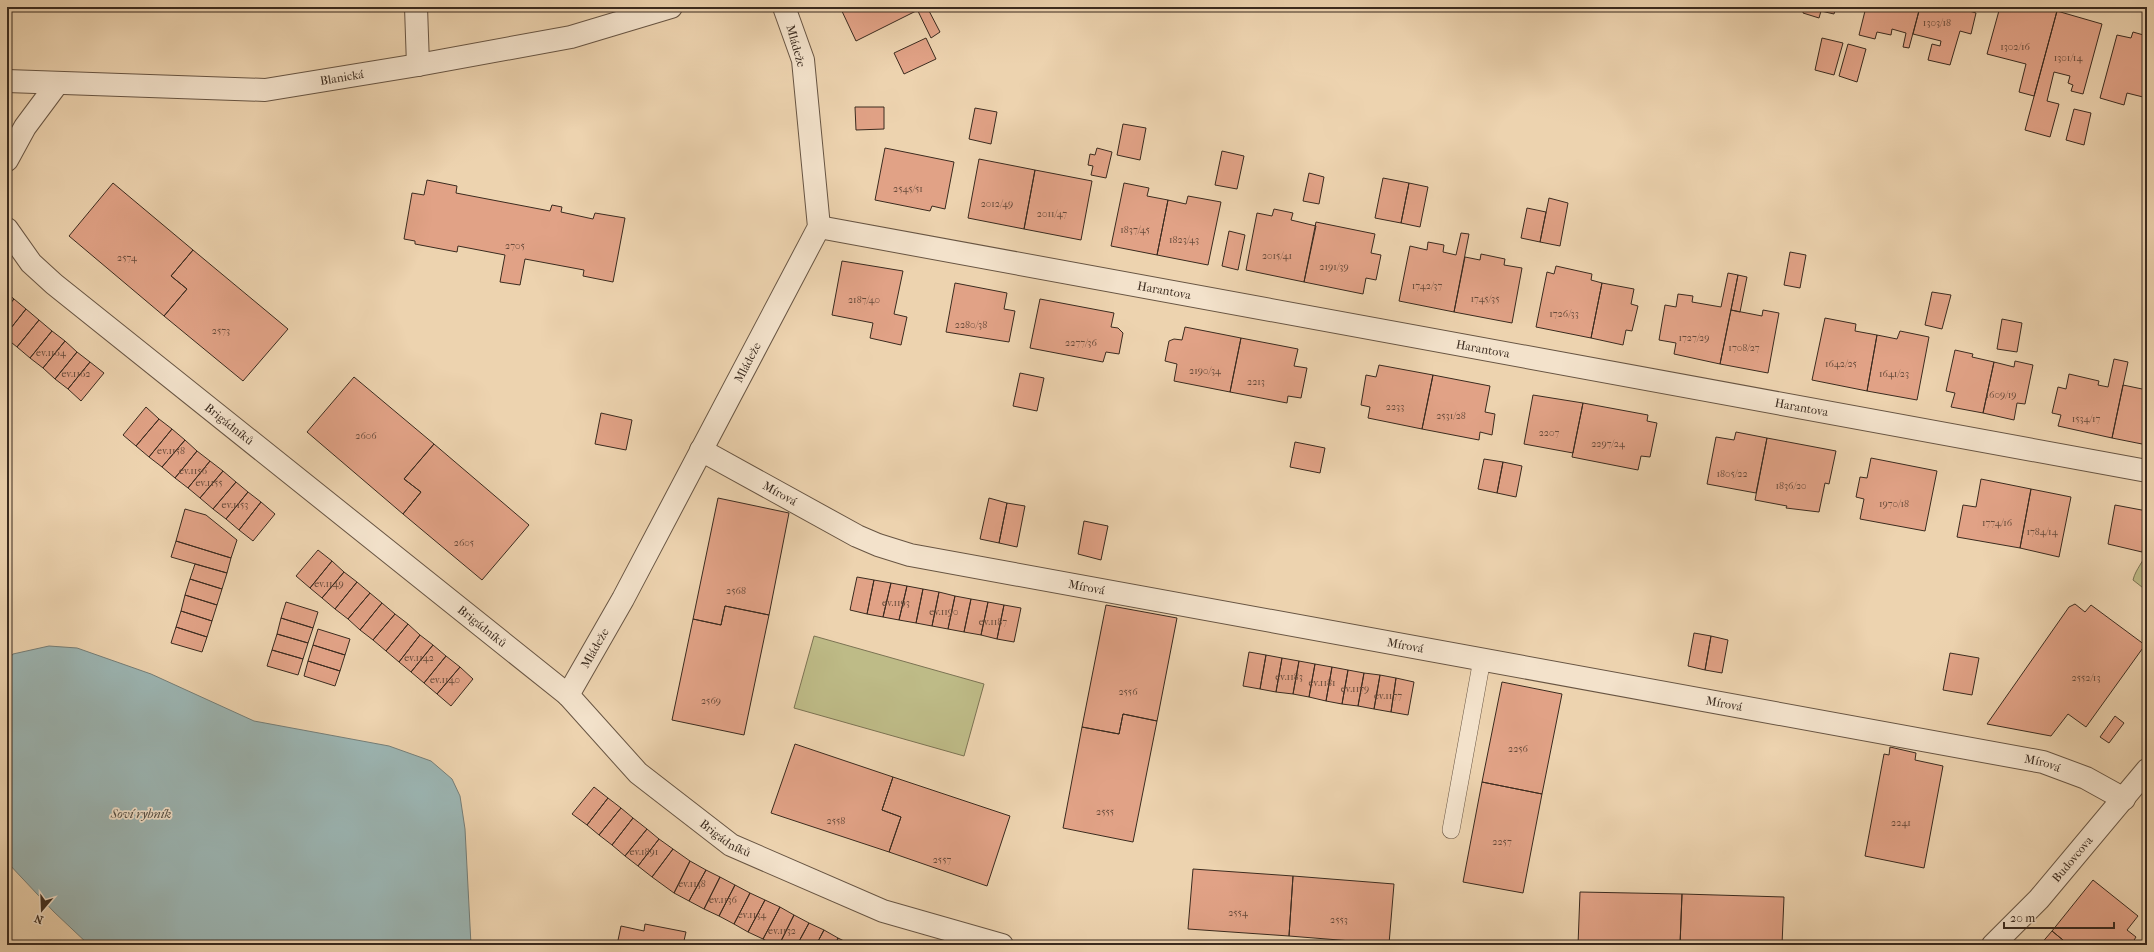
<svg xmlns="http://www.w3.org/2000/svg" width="2154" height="952" font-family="'IM FELL French Canon',serif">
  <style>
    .green { fill: #bebb87; stroke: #7c7353 }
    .water { fill: #9cb6b4; stroke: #757e78 }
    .building { fill: #e1a286; stroke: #3b2b1f }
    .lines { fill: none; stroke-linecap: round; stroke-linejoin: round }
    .service-casing { stroke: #685543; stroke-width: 18 }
    .minor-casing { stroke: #685543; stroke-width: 24 }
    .service { stroke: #f3e2cb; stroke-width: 17 }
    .minor { stroke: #f3e2cb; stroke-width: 22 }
    .labels { text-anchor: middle; stroke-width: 3.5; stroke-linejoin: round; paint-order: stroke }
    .number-label { font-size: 10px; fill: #644939 }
    .street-label { font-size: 12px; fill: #3b2b1f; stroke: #f3e2cb }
    .water-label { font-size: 13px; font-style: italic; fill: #534e44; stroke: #f3e2cb }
  </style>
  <rect width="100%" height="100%" fill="#edd3af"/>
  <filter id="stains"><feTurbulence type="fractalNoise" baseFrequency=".005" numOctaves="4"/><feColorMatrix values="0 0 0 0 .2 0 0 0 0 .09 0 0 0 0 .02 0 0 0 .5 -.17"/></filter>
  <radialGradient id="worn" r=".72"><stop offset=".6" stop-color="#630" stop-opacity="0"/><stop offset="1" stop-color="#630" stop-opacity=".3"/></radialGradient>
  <path class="green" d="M2147,550v41l-14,-11c3,-12 11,-18 14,-30z
    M814,636l170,48 -20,72 -170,-48z"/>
  <path class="water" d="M49,646l28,2 74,26 103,47 135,25 42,15 21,18 8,17 5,33 6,116h-382l-35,-33 -47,-50v-201l6,-7z"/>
  <path class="building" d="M840,7h76l2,3 -62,31z
    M916,7h11l13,25 -9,6z
    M1804,7h32l-2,7 -13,-3 -2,7 -16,-5z
    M1866,7h54l-11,41 -6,-1 3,-14 -14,-4 -1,6 -14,-3 -2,7 -16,-4z
    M1920,7h46v3l10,3 -5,21 -11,-3 -10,34 -22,-5 4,-16 8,2 1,-5 -28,-7z
    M2000,7h40l17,4 -23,85 -15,-4 7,-28 -39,-10z
    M2057,11l45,13 -19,70 -12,-3 2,-6 -5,-2 2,-7 -16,-4 -7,29 12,3 -9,33 -25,-7z
    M2133,32l14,4v62l-20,-5 -3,12 -24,-7 17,-63 14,3z
    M926,38l10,21 -32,15 -10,-21z
    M1822,38l21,5 -9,32 -19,-5z
    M1848,44l18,5 -9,33 -18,-6z
    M855,107h29v22l-28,1z
    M975,108l22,4 -6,32 -22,-5z
    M2074,109l17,4 -7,32 -18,-5z
    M1123,124l23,4 -6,32 -23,-5z
    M885,148l69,14 -9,47 -13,-3 -2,5 -55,-11z
    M1097,148l15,4 -6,26 -15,-3 2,-9 -5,-1 2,-11 5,1z
    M1222,151l22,5 -7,33 -22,-4z
    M979,159l56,11 -11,59 -56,-11z
    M1035,170l57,11 -11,59 -57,-11z
    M1309,173l15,4 -5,27 -16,-3z
    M1383,178l26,5 -8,40 -26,-5z
    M427,180l30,6 -1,7 94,18 2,-6 10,2 -1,5 32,7 2,-6 30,5 -12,64 -30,-6 1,-6 -59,-11 -5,26 -20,-3 5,-27 -47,-9 -1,6 -42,-8v-3l-11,-2 8,-46 12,2z
    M113,183l80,67 -22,26 16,13 -23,27 -95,-80z
    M1124,183l25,5 -2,8 21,4 -11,55 -46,-9z
    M1409,183l19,4 -8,40 -19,-4z
    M1188,196l33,6 -13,63 -51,-10 11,-55 18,4z
    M1549,198l19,5 -8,43 -20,-4z
    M1527,208l19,4 -6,30 -19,-4z
    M1274,209l19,4 -2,7 25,6 -12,56 -58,-12 11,-57 15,3z
    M1316,222l59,12 -4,19 10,2 -5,25 -10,-2 -3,16 -59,-12z
    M1229,231l16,4 -7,35 -16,-4z
    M1461,233l8,1 -15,78 -55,-11 11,-55 17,4 1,-8 16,3 -1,7 13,3z
    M193,250l95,79 -45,52 -79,-65 23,-27 -16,-13z
    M1790,252l16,3 -6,33 -16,-3z
    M1481,254l24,5 -1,6 18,3 -10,55 -58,-11 11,-55 15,3z
    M842,261l61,10 -9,43 13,3 -6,28 -31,-7 3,-15 -41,-8z
    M1556,266l36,8 -1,6 11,3 -11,55 -55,-11 11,-55 7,2z
    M1728,273l10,2 -18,89 -46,-10 2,-11 -17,-3 6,-35 11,2 2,-13 15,2 -1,6 29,5z
    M1738,275l9,2 -7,35 -9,-2z
    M955,283l52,10 -3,16 11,2 -6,31 -63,-10z
    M1602,283l32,6 -3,15 7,2 -6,25 -6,-1 -3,15 -32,-7z
    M1932,292l19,3 -9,34 -17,-4z
    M7,293l7,6 -7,8z
    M14,299l12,10 -19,24v-26z
    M1040,299l74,14 -3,14 7,1 5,5 -4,21 -13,-2 -3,10 -73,-14z
    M26,309l13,11 -22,27 -10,-8v-6z
    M1731,310l31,6 1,-6 16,3 -11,60 -48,-9z
    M1825,318l31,6 -1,7 22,4 -10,56 -55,-11z
    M2002,319l20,4 -5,29 -20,-3z
    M39,320l13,11 -22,27 -13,-11z
    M1185,327l56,11 -11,54 -56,-11 3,-17 -12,-3 4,-20 5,-2 8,1z
    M52,331l13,10 -22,27 -13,-10z
    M1900,331l29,6 -12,63 -50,-9 10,-56 20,4z
    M1241,338l57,11 -4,17 13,2 -6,30 -13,-2 -1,7 -57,-11z
    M65,341l12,11 -22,27 -12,-11z
    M1955,350l18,4 -1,3 22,5 -11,51 -32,-6 4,-14 -9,-2z
    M77,352l13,10 -22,27 -13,-10z
    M2114,359l14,3 -16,76 -54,-12 3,-11 -9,-2 6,-26 8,2 3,-15 30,7 -1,4 10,2z
    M2015,361l18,4 -8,39 -8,-1 -3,17 -31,-7 11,-51 20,5z
    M90,362l14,11 -23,28 -13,-12z
    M1379,365l54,10 -11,54 -54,-11 2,-11 -9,-2 5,-30 10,2z
    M1020,373l24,5 -7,33 -24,-5z
    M1433,375l57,11 -5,26 10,2 -3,21 -12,-3 -1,8 -57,-11z
    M354,377l80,67 -30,35 17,13 -18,22 -96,-82z
    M2123,385l24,5v55l-35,-7z
    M1533,395l50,8 -10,50 -49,-9z
    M1583,403l65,12 -1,6 10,2 -7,34 -9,-1 -3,14 -66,-13z
    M146,407l13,12 -23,27 -13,-11z
    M601,413l31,7 -6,30 -31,-6z
    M159,419l13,10 -23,28 -13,-11z
    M172,429l13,11 -23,27 -13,-10z
    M1736,432l31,6 -11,55 -49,-9 9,-47 18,3z
    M1767,438l69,13 -7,33 -4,-1 -6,29 -33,-4 1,-2 -32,-6z
    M185,440l12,11 -22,27 -13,-11z
    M1295,442l30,6 -5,25 -30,-6z
    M434,444l95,81 -47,55 -79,-66 18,-22 -17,-13z
    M197,451l13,10 -22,27 -13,-10z
    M1871,458l66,13 -12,60 -65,-12 4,-20 -8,-2 4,-20 7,1z
    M1484,459l19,3 -6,31 -19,-4z
    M210,461l13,10 -23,27 -12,-10z
    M1503,462l19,4 -6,31 -19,-4z
    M223,471l13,11 -23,27 -13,-11z
    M1981,479l50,10 -11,59 -63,-11 6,-32 13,2z
    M236,482l12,10 -22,27 -13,-10z
    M2031,489l40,8 -12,60 -39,-9z
    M248,492l13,10 -22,28 -13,-11z
    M718,498l71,15 -20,102 -44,-9 -4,19 -28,-6z
    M989,498l18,5 -8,40 -19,-4z
    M261,502l14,12 -22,27 -14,-11z
    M1007,503l18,3 -8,41 -18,-4z
    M2115,505l32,6v16l-5,25 -34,-8z
    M185,509l21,6 31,25 -6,18 -55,-17z
    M1084,521l24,5 -7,34 -23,-6z
    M176,541l55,17 -4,15 -56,-16z
    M318,550l14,11 -22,27 -14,-12z
    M332,561l12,11 -22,26 -12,-10z
    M195,564l32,9 -5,16 -32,-10z
    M344,572l13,10 -22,27 -13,-11z
    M857,577l17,3 -7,34 -17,-4z
    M190,579l32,10 -5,16 -32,-10z
    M874,580l17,3 -8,34 -16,-3z
    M357,582l13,11 -22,26 -13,-10z
    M891,583l16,3 -8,34 -16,-3z
    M907,586l16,3 -7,34 -17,-3z
    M923,589l16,3 -7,34 -16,-3z
    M939,592l16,4 -7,33 -16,-3z
    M370,593l12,10 -22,27 -12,-11z
    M185,595l32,10 -5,16 -31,-10z
    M955,596l16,3 -7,33 -16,-3z
    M971,599l17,3 -7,33 -17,-3z
    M286,602l32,10 -5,16 -32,-10z
    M988,602l16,3 -7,34 -16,-4z
    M382,603l13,11 -22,26 -13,-10z
    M2075,604l10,8 6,-7 54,40 -59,82 -18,-13 -17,22 -64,-12 82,-117z
    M1004,605l17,3 -7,34 -17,-3z
    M1106,605l71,13 -20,103 -34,-7 -4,20 -37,-7z
    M725,606l44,9 -25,120 -72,-15 21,-101 28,6z
    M181,611l31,10 -5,16 -31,-10z
    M395,614l13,10 -22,27 -13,-11z
    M281,618l32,10 -5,15 -31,-9z
    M408,624l12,11 -21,27 -13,-11z
    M176,627l31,10 -5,15 -31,-9z
    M318,629l32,10 -5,16 -32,-10z
    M1694,633l17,3 -6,34 -17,-4z
    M277,634l31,9 -5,16 -31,-9z
    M420,635l13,10 -22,27 -12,-10z
    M1711,636l17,4 -6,33 -17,-3z
    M313,645l32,10 -5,16 -32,-10z
    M433,645l13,11 -22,27 -13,-11z
    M272,650l31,9 -5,16 -31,-9z
    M1249,652l17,3 -6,34 -17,-3z
    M1950,653l29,5 -7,37 -29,-5z
    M1266,655l16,3 -6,34 -16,-3z
    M446,656l14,11 -23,27 -13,-11z
    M1282,658l17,3 -6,33 -17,-2z
    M308,661l32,10 -5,15 -31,-10z
    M1299,661l16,3 -6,33 -16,-3z
    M1315,664l17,3 -6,34 -17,-4z
    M460,667l13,12 -22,27 -14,-12z
    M1332,667l16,3 -6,34 -16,-3z
    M1348,670l16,3 -6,33 -16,-2z
    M1364,673l16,2 -6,34 -16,-3z
    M1380,675l16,3 -5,34 -17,-3z
    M1396,678l18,4 -6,33 -17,-3z
    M1502,682l60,12 -20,100 -60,-12z
    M1123,714l34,7 -24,121 -70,-14 19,-101 37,7z
    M2115,716l9,7 -15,20 -9,-6z
    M795,744l98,33 -11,33 19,7 -12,35 -118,-39z
    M1890,747l26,6 -1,7 28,6 -19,102 -59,-12 19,-102 5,1z
    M893,777l117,39 -23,70 -98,-34 12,-35 -19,-7z
    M1482,782l60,12 -19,99 -60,-11z
    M594,787l14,11 -21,27 -15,-11z
    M608,798l13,10 -22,27 -12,-10z
    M621,808l12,10 -21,27 -13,-10z
    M633,818l14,11 -22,27 -13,-11z
    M647,829l12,10 -21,27 -13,-10z
    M659,839l14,10 -21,28 -14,-11z
    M673,849l17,12 -16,32 -22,-16z
    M690,861l16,9 -17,31 -15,-8z
    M1193,869l100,7 -4,60 -101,-7z
    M706,870l14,7 -16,32 -15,-8z
    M1293,876l101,8 -5,60 -100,-8z
    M720,877l15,8 -16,31 -15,-7z
    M2093,880l45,36 -11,14 9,7 -5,8h-62l-17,-14z
    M735,885l15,8 -16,31 -15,-8z
    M1580,892l102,2 -2,51h-102z
    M750,893l15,7 -17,32 -14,-8z
    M1682,894l102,3 -2,48h-102z
    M765,900l15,7 -17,32 -15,-7z
    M780,907l14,8 -15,30h-5l-11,-6z
    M794,915l15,8 -12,22h-18z
    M809,923l15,7 -8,15h-19z
    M645,924l41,8 -3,13h-66l4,-19 23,5z
    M824,930l14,8 -3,7h-19z
    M2052,931l17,14h-29z
    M838,938l14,7h-17z"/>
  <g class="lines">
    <defs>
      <path id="service" d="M1451,830l31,-171"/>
      <g id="minor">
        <path d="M416,7l2,58"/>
        <path id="s1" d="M7,81l258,9 153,-25 153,-28 100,-30"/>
        <path d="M7,160l18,-33 32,-43"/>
        <path id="s2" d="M819,227l1328,244"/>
        <path id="s3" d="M7,229l24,34 23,21 514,411 70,78 93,72 152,66 119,34"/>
        <path id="s4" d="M701,450l156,86 21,9 32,10 1133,207 43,16 38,21"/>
        <path id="s5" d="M568,695l55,-96 196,-372 -16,-167 -19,-53"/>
        <path id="s6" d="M1993,945l46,-46 108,-129"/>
      </g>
    </defs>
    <use href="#service" class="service-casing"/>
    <use href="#minor" class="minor-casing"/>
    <use href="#service" class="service"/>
    <use href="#minor" class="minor"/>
  </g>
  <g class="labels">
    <g class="number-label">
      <text x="1937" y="26">1303/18</text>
      <text x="2015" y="50">1302/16</text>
      <text x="2068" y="61">1301/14</text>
      <text x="908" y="192">2545/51</text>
      <text x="997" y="207">2012/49</text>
      <text x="1052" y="217">2011/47</text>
      <text x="1135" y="233">1837/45</text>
      <text x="1184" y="243">1823/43</text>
      <text x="515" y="249">2705</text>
      <text x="1277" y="259">2015/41</text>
      <text x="127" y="261">2574</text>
      <text x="1334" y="270">2191/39</text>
      <text x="1427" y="289">1742/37</text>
      <text x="1485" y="302">1745/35</text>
      <text x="864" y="303">2187/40</text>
      <text x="1564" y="317">1726/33</text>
      <text x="971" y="328">2280/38</text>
      <text x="221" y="334">2573</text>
      <text x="1694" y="341">1727/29</text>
      <text x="1081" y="346">2277/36</text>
      <text x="1744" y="351">1708/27</text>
      <text x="51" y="356">ev.1164</text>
      <text x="1841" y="367">1642/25</text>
      <text x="1205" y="374">2190/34</text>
      <text x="76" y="377">ev.1162</text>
      <text x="1894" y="377">1641/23</text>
      <text x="1256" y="385">2213</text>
      <text x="2001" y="398">1609/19</text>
      <text x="1395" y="410">2233</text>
      <text x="1451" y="419">2531/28</text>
      <text x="2086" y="422">1534/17</text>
      <text x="1549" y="436">2207</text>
      <text x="366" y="439">2606</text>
      <text x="1608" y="447">2297/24</text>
      <text x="171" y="454">ev.1158</text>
      <text x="193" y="474">ev.1156</text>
      <text x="1732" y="477">1805/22</text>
      <text x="209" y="486">ev.1155</text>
      <text x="1791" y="489">1836/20</text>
      <text x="1894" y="507">1970/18</text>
      <text x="235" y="508">ev.1153</text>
      <text x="1997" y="526">1774/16</text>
      <text x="2042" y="535">1784/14</text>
      <text x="464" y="546">2605</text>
      <text x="329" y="587">ev.1149</text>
      <text x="736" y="594">2568</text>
      <text x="896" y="606">ev.1193</text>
      <text x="944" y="615">ev.1190</text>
      <text x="993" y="625">ev.1187</text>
      <text x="419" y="661">ev.1142</text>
      <text x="1289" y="680">ev.1183</text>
      <text x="2086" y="681">2552/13</text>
      <text x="445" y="683">ev.1140</text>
      <text x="1322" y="686">ev.1181</text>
      <text x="1355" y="692">ev.1179</text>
      <text x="1128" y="695">2556</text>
      <text x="1388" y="699">ev.1177</text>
      <text x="711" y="704">2569</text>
      <text x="1518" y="752">2256</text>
      <text x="1105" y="815">2555</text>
      <text x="836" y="824">2558</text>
      <text x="1901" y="826">2241</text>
      <text x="1502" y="845">2257</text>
      <text x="644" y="855">ev.1891</text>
      <text x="942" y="863">2557</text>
      <text x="692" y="887">ev.1138</text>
      <text x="723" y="903">ev.1136</text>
      <text x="1238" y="916">2554</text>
      <text x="752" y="918">ev.1134</text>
      <text x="1339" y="923">2553</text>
      <text x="782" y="934">ev.1132</text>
    </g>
    <g class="street-label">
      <text transform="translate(796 46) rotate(74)" y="4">Mládeže</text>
      <text dy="4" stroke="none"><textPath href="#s1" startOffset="336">Blanická</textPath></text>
      <text dy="4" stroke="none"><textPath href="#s2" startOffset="351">Harantova</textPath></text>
      <text dy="4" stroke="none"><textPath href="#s2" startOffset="675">Harantova</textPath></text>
      <text dy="4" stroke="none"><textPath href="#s5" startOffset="378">Mládeže</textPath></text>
      <text dy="4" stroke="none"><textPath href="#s2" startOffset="999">Harantova</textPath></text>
      <text dy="4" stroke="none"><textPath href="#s3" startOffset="297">Brigádníků</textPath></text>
      <text dy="4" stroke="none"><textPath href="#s4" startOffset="90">Mírová</textPath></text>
      <text dy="4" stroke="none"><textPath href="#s4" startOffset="414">Mírová</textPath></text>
      <text dy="4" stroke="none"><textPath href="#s3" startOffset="621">Brigádníků</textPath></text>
      <text dy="4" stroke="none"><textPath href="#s4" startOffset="738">Mírová</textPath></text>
      <text dy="4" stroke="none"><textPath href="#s5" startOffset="54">Mládeže</textPath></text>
      <text dy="4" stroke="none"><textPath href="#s4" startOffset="1062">Mírová</textPath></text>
      <text dy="4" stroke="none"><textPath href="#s4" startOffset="1386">Mírová</textPath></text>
      <text dy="4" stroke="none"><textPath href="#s3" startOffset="945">Brigádníků</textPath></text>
      <text dy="4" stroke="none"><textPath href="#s6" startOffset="117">Budovcova</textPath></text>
    </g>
    <g class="water-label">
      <text x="141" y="818">Soví rybník</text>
    </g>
  </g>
  <rect width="2154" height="952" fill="none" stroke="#edd3af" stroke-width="24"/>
  <rect x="8" y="8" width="2138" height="936" fill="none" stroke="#3b2b1f" stroke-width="2"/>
  <rect x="12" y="12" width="2130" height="928" fill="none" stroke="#3b2b1f"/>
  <g transform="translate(42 910) rotate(199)" stroke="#f3e2cb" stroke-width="3" paint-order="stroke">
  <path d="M0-3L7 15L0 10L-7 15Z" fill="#3b2b1f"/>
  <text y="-6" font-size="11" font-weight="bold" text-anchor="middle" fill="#3b2b1f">N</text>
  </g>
  <path d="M2004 922v6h110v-6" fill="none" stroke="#3b2b1f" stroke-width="2"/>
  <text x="2010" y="922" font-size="12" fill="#3b2b1f" stroke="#f3e2cb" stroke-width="3" paint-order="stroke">20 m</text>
  <rect width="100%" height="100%" filter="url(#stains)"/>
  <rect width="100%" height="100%" fill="url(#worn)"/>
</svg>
